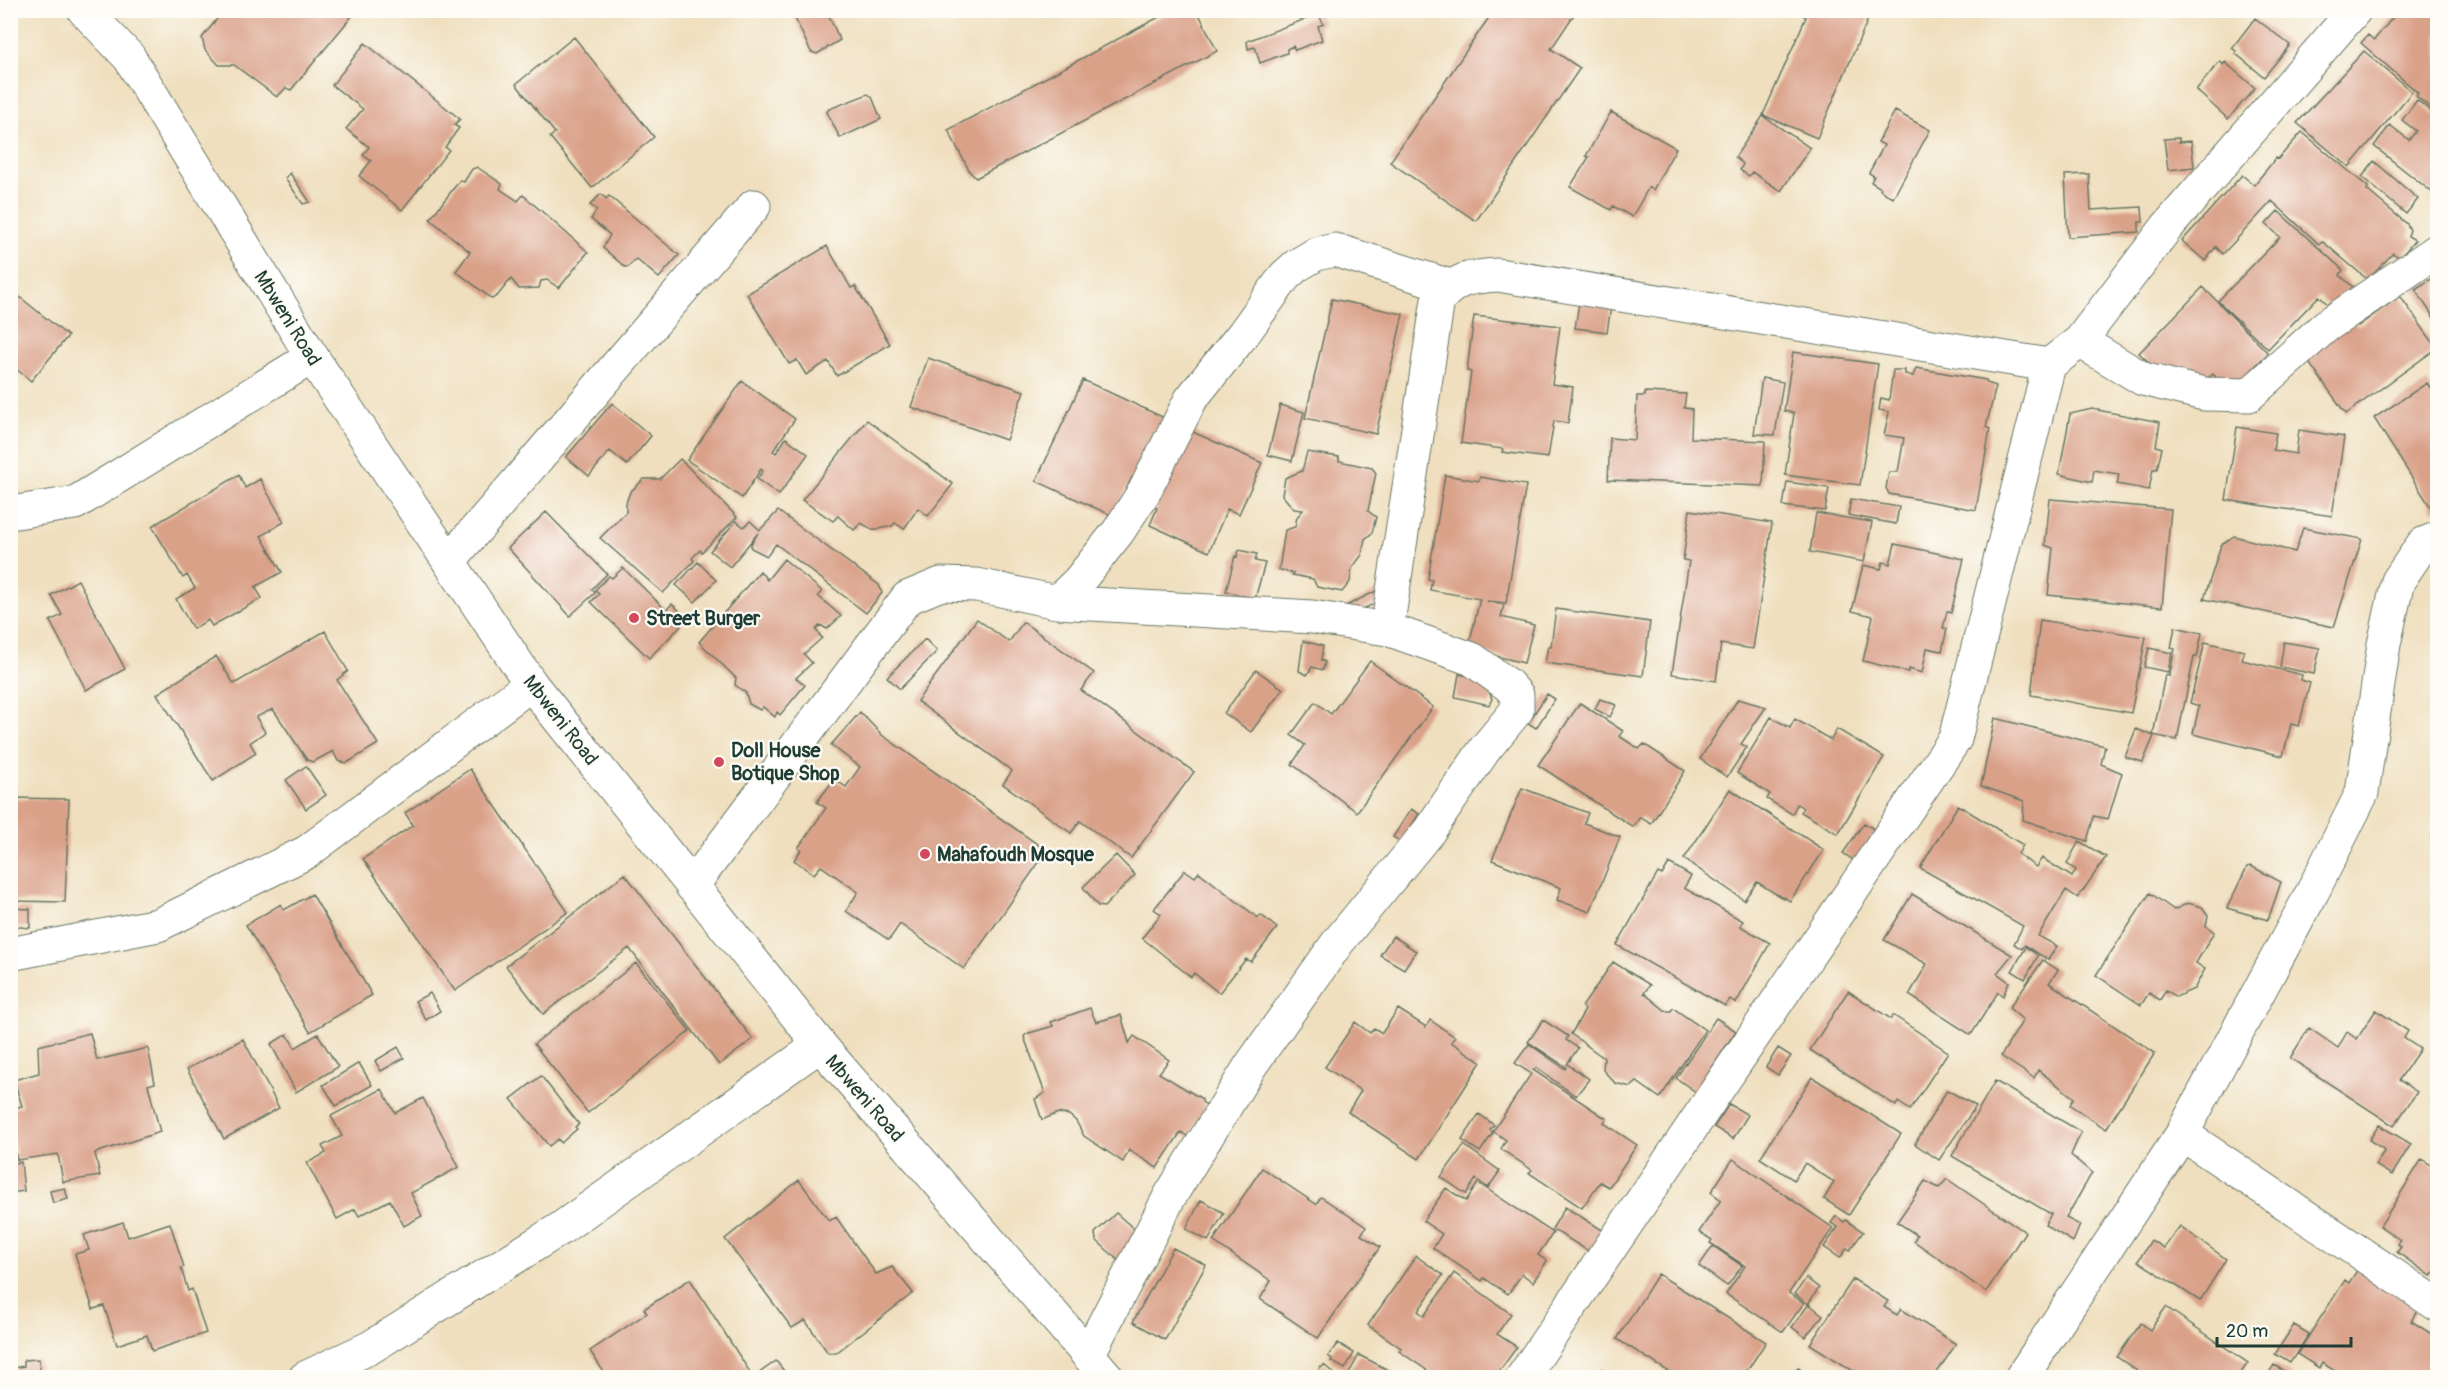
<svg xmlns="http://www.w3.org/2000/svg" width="2448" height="1388" font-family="Pangolin,sans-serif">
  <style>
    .building { fill: #daa189 }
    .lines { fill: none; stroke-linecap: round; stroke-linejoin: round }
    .minor-casing { stroke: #687664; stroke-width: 35 }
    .tertiary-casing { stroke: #687664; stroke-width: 35 }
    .minor { stroke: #fff; stroke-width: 33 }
    .tertiary { stroke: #fff; stroke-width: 33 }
    .poi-dot { fill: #d1495b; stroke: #fdfcf7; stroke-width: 2 }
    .labels { text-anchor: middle; stroke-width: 4.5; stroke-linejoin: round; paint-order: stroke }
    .street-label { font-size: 20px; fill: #1f3d34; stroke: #fdfcf7 }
    .poi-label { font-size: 20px; font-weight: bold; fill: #1f3d34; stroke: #fdfcf7; text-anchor: start }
  </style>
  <rect width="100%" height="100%" fill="#fdfcf7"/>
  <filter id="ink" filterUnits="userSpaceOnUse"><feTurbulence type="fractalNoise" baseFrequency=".0167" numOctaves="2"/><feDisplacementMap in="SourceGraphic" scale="12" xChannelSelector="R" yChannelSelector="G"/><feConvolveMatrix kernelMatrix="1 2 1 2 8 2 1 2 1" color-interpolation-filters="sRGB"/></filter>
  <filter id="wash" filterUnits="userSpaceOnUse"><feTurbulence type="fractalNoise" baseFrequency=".008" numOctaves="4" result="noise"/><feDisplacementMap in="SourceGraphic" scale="24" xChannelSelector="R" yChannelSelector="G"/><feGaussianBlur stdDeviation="1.35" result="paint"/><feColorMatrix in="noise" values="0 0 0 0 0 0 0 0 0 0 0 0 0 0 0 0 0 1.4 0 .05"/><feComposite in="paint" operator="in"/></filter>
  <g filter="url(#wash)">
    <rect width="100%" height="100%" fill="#efdfbe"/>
    <g id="blocks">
      <path class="building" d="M224,10h133l-66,80 -5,-2 -9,9 -43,-32h-15l-14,-15 -3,-12z
        M791,10h35l14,30 -23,14 -6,-2z
        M1172,10h25l20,41 -241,127 -6,-6 -22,-42z
        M1494,10h83l-26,39 29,19 -104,153 -86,-59z
        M1806,10h66l-55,128 -54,-23 43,-98 -2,-1z
        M2399,10h39v104l-22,-18 2,-3 -57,-50 7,-8 6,5z
        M1319,14l4,10 -5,2 4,14 -27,10 -2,-4 -6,3v4l-27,10 -5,-16 -7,2 -1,-8z
        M2255,18l35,27 -26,32 -29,-24 1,-2 -4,-3z
        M574,37l80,100 -62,51 -42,-51 5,-4 -39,-49z
        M365,43l95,76 -6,6 5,3 -14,19 4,3 -47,60 -43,-34 12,-15 -8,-6 6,-8 -23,-18 17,-20 -31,-24z
        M2364,51l48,41 -63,75 -52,-44z
        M2220,61l3,4 2,-3 30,26 -27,31 -32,-29z
        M868,94l4,3 9,22 -41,19 -13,-26 2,-3z
        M2417,100l21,17v80l-64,-51 16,-21 19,15 7,-9 -14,-11z
        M1895,111l35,19 -37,68 -13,-8 1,-2 -10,-6 3,-6 -5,-3 15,-28 -6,-3z
        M1611,112l65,36 -23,42 -4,-3 -17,30 -19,-11 -2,4 -41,-23 19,-30 -3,-1z
        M1763,116l47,32 -29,43 -29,-19 -3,4 -9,-6 3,-6 -8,-7z
        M2302,132l66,55 -1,3 40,34 3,6 -2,6 7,4 -15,18 -7,-5 -25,27 -45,-38 -4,2 -47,-43 -49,53 -7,-7 -11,14 -23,-20 60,-66 12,10 22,-27 2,1z
        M2179,138v4l12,-1 3,26 -26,3 -4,-31z
        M2374,161l44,38 -12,15 -44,-37z
        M477,167l25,17 -2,5 18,12 5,-6 65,57 -29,36 -12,-8 -6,1 -2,7 -20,1 -8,-10 -13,16 -6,4 -36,-28 14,-19 -40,-33 30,-39 4,2 8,-13z
        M290,173l20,29 -7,2 -18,-26z
        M2089,174l2,36 51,-3 1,15h-4v10l-71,5 -3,-62z
        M601,194l5,5 3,-3 70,59 -20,23 -23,-19 -8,8h-3l-22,-19 7,-13 -19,-16 6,-9 -7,-5z
        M2278,211l65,59 -3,5 14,13 -20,22 -15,-14 -51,53 -50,-48 62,-64 -14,-13z
        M827,246l24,42 4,-2 35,58 -53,32 -9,-15 -22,14 -9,-15 -8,4 -42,-70z
        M2438,275v49l-23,-35z
        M2203,287l65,66 -38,39 -17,-18 -9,7 -39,-3 -26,-25z
        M10,289l58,47 -37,45 -21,-17z
        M2400,296l37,52 -91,66 -44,-61 49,-35 7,8z
        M1332,299l71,15 -27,120 -71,-16z
        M1579,303l32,4 -4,25 -32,-4z
        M1474,316l86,10 -8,58 21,3 -5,36 -14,-2 -6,37 -46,-6 1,-3 -42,-6 10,-71 -4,-1z
        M1793,352l85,12 -18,121 -75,-10 9,-62 -10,-2z
        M928,358l96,33 -18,49 -95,-33z
        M1916,368l70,12 1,3 9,3 -10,41 4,2 -14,81 -87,-16 -3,-6 3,-16h9l6,-34 -20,-3 5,-23 -10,-2 2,-12 8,2 4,-30h12v4l8,2z
        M1762,378l21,4 -8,53 -21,-1z
        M1083,380l86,40 -28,61 -9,-4 -19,39 -77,-35z
        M742,381l53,38 -22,32 3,2 10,-15 22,16 -29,41 -22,-16 6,-8 -2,-2 -19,29 -55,-38z
        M2427,383l11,16v109l-5,3 -59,-93z
        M1645,392l41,2 -2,14 8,1 -1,29 74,3 -2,45 -155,-6 2,-42 25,2 2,-44h8z
        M612,403l39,33 -24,29 -17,-14 -21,25 -23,-19z
        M1280,405l24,7 -12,49 -24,-6z
        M2092,409l68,13 -4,24 6,2 -5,21h-4l-4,21 -32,-6 2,-10 -25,-4 -2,12 -33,-8 11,-60z
        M867,420l86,64 -25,32 -10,-8 -14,21 -9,-6 -3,3 -19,4 -12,-7 -7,7 -16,-14 -5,5 -31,-21z
        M2237,427l39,6 -3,17 23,4 3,-24 45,7 -12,79 -106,-16z
        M1184,428l78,35 -23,51 -12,-5 -18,43 -59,-27 7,-17 -7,-4z
        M1307,452l32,5v4l33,7 4,5 -8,38 8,6 -4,16 -7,6 -3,16 -10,13 -2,14 -8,10 -25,-5 -4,-8 -21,-4 1,-2 -14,-3 6,-40 10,-3 2,-10 6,-7 -9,-1 -12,-14 3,-17 17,-7z
        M680,459l57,58 -35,35 -2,-2 -8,8 2,3 -31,32 -63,-55 26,-26v-9l4,-11 14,-13h16z
        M239,475l6,13 15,-9 24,43 -23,14 21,36 -27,15 7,11 -50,28 -4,-6 -15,9 -17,-30 19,-11 -8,-13 -4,3 -31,-52z
        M1445,475l34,6 1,-4 46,8 -20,118 -19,-2 17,4 -3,12 33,8 -10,38 -56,-14 12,-50 -50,-9 2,-10 -4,-1z
        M1787,482l42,6 -4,23 -42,-5z
        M1851,499l48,8 -3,17 -48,-9z
        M2050,499l121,10 -9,98 -114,-12 5,-47 -8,-3z
        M1690,510l82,13 -19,126 -32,-5 -5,37 -44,-7 17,-113 -6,-1z
        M778,511l101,74 3,8 -16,20 -90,-69 -9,12 -16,-8v-4l7,-11 -28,34 -20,-16 26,-30 8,6 6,-6 10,9z
        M546,512l61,62 -15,15 3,4 -25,23 -62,-68z
        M1816,513l56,9 -8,40 -54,-10z
        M2303,528l59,11 -28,88 -130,-28 17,-54 13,-9 61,16z
        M1895,544l69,15 -13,54 -4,-2 -4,17 4,1 -5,22 -15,-3 -5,25 -13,-4 -1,3 -45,-11 10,-45 -21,-5 11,-46 18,4 2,-7 7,2z
        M1239,550l18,4 -2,7 10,2 -10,36 -29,-8 9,-35 2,1z
        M784,559l38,32 -4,5 23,20 -14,13 -7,-4 -4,5 6,8 -18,16 8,9 -16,15 9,7 -25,30 -3,-3 -2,5 -12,-10 -3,3 -11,-6 -3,-11 -11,-8 1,-7 -37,-36 61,-71 7,9z
        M698,562l18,18 -21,22 -19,-17z
        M623,568l43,42 6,-6 13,12 -7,8 3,2 -32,32 -58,-56 8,-8 -4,-4 14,-14 3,2z
        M78,580l47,89 -39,21 -36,-69 12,-6 -11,-20z
        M1378,590l5,10 -38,17 -3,-9z
        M1556,609l94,13 -7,54 -98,-13 3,-17h3z
        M977,619l32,23 14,-20 71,51 -13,17 113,82 -63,86 -51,-37 -9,12 -68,-49 9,-13 -95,-70z
        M2040,620l106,17 -15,76 -100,-18z
        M2175,627l27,6 -5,24h-3l-17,83 -24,-5 12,-60 4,1 6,-27 -4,-1z
        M325,631l23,40 -11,9 41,64 -31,19 -9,-2 -5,-10 -20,11 -6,-2 -34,-51 -17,8 9,15 -15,11 6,10 -43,28 -56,-87 59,-38 18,28z
        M925,639l12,12 -37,38 -13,-12z
        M1303,641l20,5 -2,14 4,2 -2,8 -11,-3 -5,8 -8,-4z
        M2205,642l39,9 -2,9 60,15 -1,5 9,3 -11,43 -8,-2 -8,32 -90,-22 6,-28 -9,-3z
        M2284,642l36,6 -6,26 -34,-7z
        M2149,648l23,5 -4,19 -24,-5z
        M1370,661l63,46 -76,105 -65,-48 13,-19 -14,-10 24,-33 16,12z
        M1256,670l27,19 -32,43 -27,-19z
        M1459,674l26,6 7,19 -3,6 -34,-8z
        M1547,694l8,5 -19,29 -8,-5z
        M1600,699l16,6 -6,12 -15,-8z
        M1738,699l28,8 -25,37 6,3 -20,30 -27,-18z
        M1580,703l43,28 -4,5 20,13 5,-5 41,27 -34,53 -11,-7 -7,10 -95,-62z
        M860,712l22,23 165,116 -83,118 -64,-45 -11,16 -43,-29 12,-19 -37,-26 -7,8 -20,-14 7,-10 -3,-2 28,-40 -9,-6 9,-12 8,-11 12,8 14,-20 -29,-22z
        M1771,717l19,11 5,-9 36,21 6,-11 47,28 -46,77 -37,-22 2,-4 -6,-4 -5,10 -25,-15 3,-5 -33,-21z
        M1995,718l110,28 -4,18 21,9 -14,46 -14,-3 -7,25 -64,-21 1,-19 -43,-15z
        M2136,729l18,7 -11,26 -18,-5z
        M306,766l20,29 -20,14 -20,-29z
        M470,769l98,143 -113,79 -92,-132 50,-34 -8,-12z
        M1522,788l66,25 -4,10 36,14 -30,75 -33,-12 4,-12 -69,-28z
        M1730,789l94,61 -34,51 -6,-4v2l-27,-17 -13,18 -60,-41z
        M10,798l59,1 -4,103 -55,-1z
        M1958,805l65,40 -5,9 18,13 6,-9 30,19 4,-7 -9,-6 12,-23 27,16 -28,41 -12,-8 -28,46 19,10 -9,14 -23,-15 -3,4 -8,-5 9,-18 -103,-58z
        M1411,809l8,5 -18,28 -8,-5z
        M2437,818h1v24l-7,-1z
        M1864,823l16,10 -21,31 -16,-11z
        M1116,855l19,20 -31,32 -6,-1 -15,-19z
        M1669,863l22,13 -7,12 59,33 -3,5 30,17 -34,60 -6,-4 -5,7 -108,-61 41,-72 4,2z
        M2251,866l30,16 -13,38 -41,-12 20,-41z
        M1185,870l10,7 4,-5 59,46 3,-3 16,13 -26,34 -5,-3 -27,34 -25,-20 -3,4 -49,-39 19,-24 -7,-5z
        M625,874l128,165 -34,26 -90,-117 -86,66 -37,-48z
        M2150,893l24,17 14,-7 14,4 6,8 -2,11 8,6 -18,31 9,6 -11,20 -18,8 -10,-7 -6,10 -11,-7 -8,12 -45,-30z
        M312,894l60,101 -62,37 -64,-107 35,-21 3,6z
        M1912,894l100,61 -15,18 12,9 -6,14 -5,-4 -27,43 -62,-40 18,-31 -43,-24z
        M10,908l20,1v19l-20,-2z
        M1393,936l23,15 -12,18 -24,-14z
        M2026,947l12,9 -13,23 -13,-8z
        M2043,960l15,10 -9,13 106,70 -49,76 -36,-24 4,-7 -36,-28 -4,8 -33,-22 22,-36 -14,-12z
        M1613,962l37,23 -6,8 22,18h5l2,-3 32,22 -45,68 -23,-16 -6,5 -16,-4 -12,-13 1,-12 -33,-24 14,-24 -3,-3z
        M636,963l54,68 -102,82 -54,-69z
        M1848,991l43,28 2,-4 55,37 -38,58 -12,-8 -2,4 -86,-56z
        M430,993l10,18 -14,9 -11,-19z
        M1090,1008l6,14 25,-7 8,28 5,-7 35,24 -10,13 43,26v3l6,4 -20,31 -7,-5 -24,36 -28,-18 -6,12 -39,-26 -8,-15 -7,-6 -11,-2 -16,7 -7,-21 10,-6 -21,-56 2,-3 27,-8 -2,-4z
        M1398,1009l28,18 4,-7 25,17 -4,5 30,20 -62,97 -71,-47 13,-21 -36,-24 30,-45 15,11 4,-5 8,5z
        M2376,1010l32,21 -4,7 16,11 -21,31 18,12 -23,34 -104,-68 19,-30 29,20 9,-16 10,7z
        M1716,1018l20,13 -40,61 -20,-14z
        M1543,1020l25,16 -2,4 12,8 -11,16 22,15 -13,17 -40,-28 -3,2 74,49 -3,4 33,22 -28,42 -9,-5 -18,26 -53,-35 3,-3 -31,-21 5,-9 -13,-9 38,-57 -16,-11 14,-19 36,25 1,-2 -38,-25z
        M90,1033l7,27 51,-12 7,35 -7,2 12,47 -65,21 5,23 -37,6 -5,-28 -41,6 -7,-33v-18l12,-3 -8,-26 25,-7 -1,-27z
        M287,1034l8,14 23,-14 20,33 -42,25 -25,-48z
        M243,1039l36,69 -55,31 -37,-70z
        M398,1047l6,11 -23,13 -6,-10z
        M1778,1048l13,8 -13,19 -12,-8z
        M359,1063l13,22 -36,21 -13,-21z
        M541,1076l38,48 -4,3 2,2 -16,14 -3,-4 -9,7 -38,-47z
        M1812,1077l89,57 -52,81 -25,-16 10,-17 -29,-19 -11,17 -34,-22z
        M1995,1081l86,51 -10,23 21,18 -26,45 14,7 -7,17 -28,-17 6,-11 -99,-58z
        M382,1089l13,24 28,-15 36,69 -48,26 11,23 -18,10 -14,-26 -31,16 -4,-7 -18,10 -30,-56 19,-10 -4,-7 20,-10 -11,-20z
        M1947,1090l29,16 -37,54 -24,-16z
        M1729,1104l19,11 -15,24 -19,-12z
        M1479,1114l15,11 -4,5 3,3 -13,19 -18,-12z
        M2379,1125l32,19 -19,31 -17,-10 10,-15 -16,-10z
        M1464,1145l36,26 -12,17 -12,-9 -10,15 -25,-17z
        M10,1152h3l1,11 7,-1 3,29 -14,2z
        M1733,1159l100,69 -44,65 15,10 -21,29 -57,-38 19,-28 -35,-23 2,-3 -13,-8 22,-32 -10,-8z
        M2422,1159l16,11v98l-7,8 -34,-24 4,-5 -3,-3 2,-4 -20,-14z
        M1262,1168l54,36 5,-7 45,30 -5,8 19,12 -62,91 -58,-39 11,-18 -58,-40z
        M1947,1179l78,53 -39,60 -72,-51 3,-6 -20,-13 28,-41 14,7z
        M799,1180l30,41 7,-4 40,57 16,-7 21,26 -77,60h-8l-23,-33 -13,8 -67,-89z
        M1478,1183l75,50 -15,22 9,6 -14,21 -11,-8 -14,20 -24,-16 -2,3 -49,-33 9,-14 -19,-13 23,-33 20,13z
        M65,1188l3,11 -15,4 -3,-12z
        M1201,1200l23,13 -16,28 -22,-12z
        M1565,1207l39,24 -14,21 -38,-23z
        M1116,1213l26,23 -22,26 -24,-22 -1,-7z
        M1836,1216l8,6 2,-2 17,12 -13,18 -3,-2 -7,10 -16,-11 14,-20 -7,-4z
        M123,1222l5,15 42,-14 14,44 -3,1 7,23 4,-2 14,44 -54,18 -5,-16 -30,10 -13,-39 -11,3 -18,-55 14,-4 -5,-15z
        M2180,1226l46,33 -26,42 -62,-40 13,-21 13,8z
        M1713,1246l29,20 -15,20 -28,-20z
        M1173,1248l33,17 -41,75 -32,-18z
        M1416,1256l27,19 -25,36 6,5 30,-43 57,41 -14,20 20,13 -22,30h-58l-38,-26 2,-3 -33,-23z
        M2360,1266l61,39 -10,16 27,17v36l-3,3h-90l-23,-14 -3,5 -22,-14 48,-74 4,3z
        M1658,1274l108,68 -23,35h-66l-60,-38z
        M1806,1278l13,10 -11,16 -13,-10z
        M690,1279l63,98h-146l-17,-26 57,-38 -3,-4z
        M1853,1279l35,22 -4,6 13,8 4,-6 55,35 -22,33h-71l-53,-33z
        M1809,1304l14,11 -18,22 -13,-10z
        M2166,1307l82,56 -10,14h-92l-29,-20 24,-34 9,7z
        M2294,1325l15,9 -19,29 -15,-9z
        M1338,1343l16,10 -9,16 -14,-8 1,-2 -4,-3z
        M1359,1355l43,22h-55z
        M39,1359l2,18h-27l-1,-9 11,-2v-6z
        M776,1361l13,16h-29l-2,-3z
        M1324,1365l12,10 -2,2h-11l-6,-4 3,-6 1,1z
        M2274,1365l20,12h-28z
        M1798,1368l15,9h-22z
        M1601,1369l13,8h-19z"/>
    </g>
  </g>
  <g filter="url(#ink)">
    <use href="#blocks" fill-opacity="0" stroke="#687664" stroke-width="1.5"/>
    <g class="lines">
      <defs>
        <path id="minor" d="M2080,341l87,-114 188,-217
          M10,513l65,-10 237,-146
          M449,561l305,-355
          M1057,602l21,-20 40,-50 26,-40 47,-93 53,-66 41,-57 11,-10 20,-12 19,-4 115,36
          M692,886l215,-288 34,-14 36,1 80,17 255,15 75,12 51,-329c18,-22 32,-23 60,-25l551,90
          M10,954l148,-29 149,-73 224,-168
          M2182,1134l256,171
          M1088,1355l82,-159 81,-131 87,-123 91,-111 56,-82 32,-39v-15l-9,-10 -36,-26 -85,-30
          M305,1378l66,-31 189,-118 260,-184
          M1522,1378l433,-639 94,-374 31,-24 63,38 61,15 45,1 77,-69 112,-76
          M2021,1378l161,-244 131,-243 49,-98 22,-149 14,-63 25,-37 15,-6"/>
        <path id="tertiary" d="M84,10l45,47 183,300 219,327 289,361 288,333"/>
      </defs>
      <use href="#minor" class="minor-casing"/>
      <use href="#tertiary" class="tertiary-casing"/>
      <use href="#minor" class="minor"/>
      <use href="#tertiary" class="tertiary"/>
    </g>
  </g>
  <g class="poi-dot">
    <circle cx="634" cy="618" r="6"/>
    <circle cx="719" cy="762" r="6"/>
    <circle cx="925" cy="854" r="6"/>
  </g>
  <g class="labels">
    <g class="street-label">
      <text transform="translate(288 318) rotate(58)" y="7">Mbweni Road</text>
      <text transform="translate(561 720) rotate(52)" y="7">Mbweni Road</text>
      <text transform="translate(865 1098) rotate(49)" y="7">Mbweni Road</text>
    </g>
    <g class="poi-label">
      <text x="646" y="625">Street Burger</text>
      <text x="731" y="757">Doll House<tspan x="731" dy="23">Botique Shop</tspan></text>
      <text x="937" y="861">Mahafoudh Mosque</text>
    </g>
  </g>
  <rect width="2448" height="1388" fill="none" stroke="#fdfcf7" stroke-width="36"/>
  <path d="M2217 1337v9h134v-9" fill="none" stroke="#1f3d34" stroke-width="3"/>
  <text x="2226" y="1337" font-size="18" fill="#1f3d34" stroke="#fdfcf7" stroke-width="4.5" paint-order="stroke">20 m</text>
</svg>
